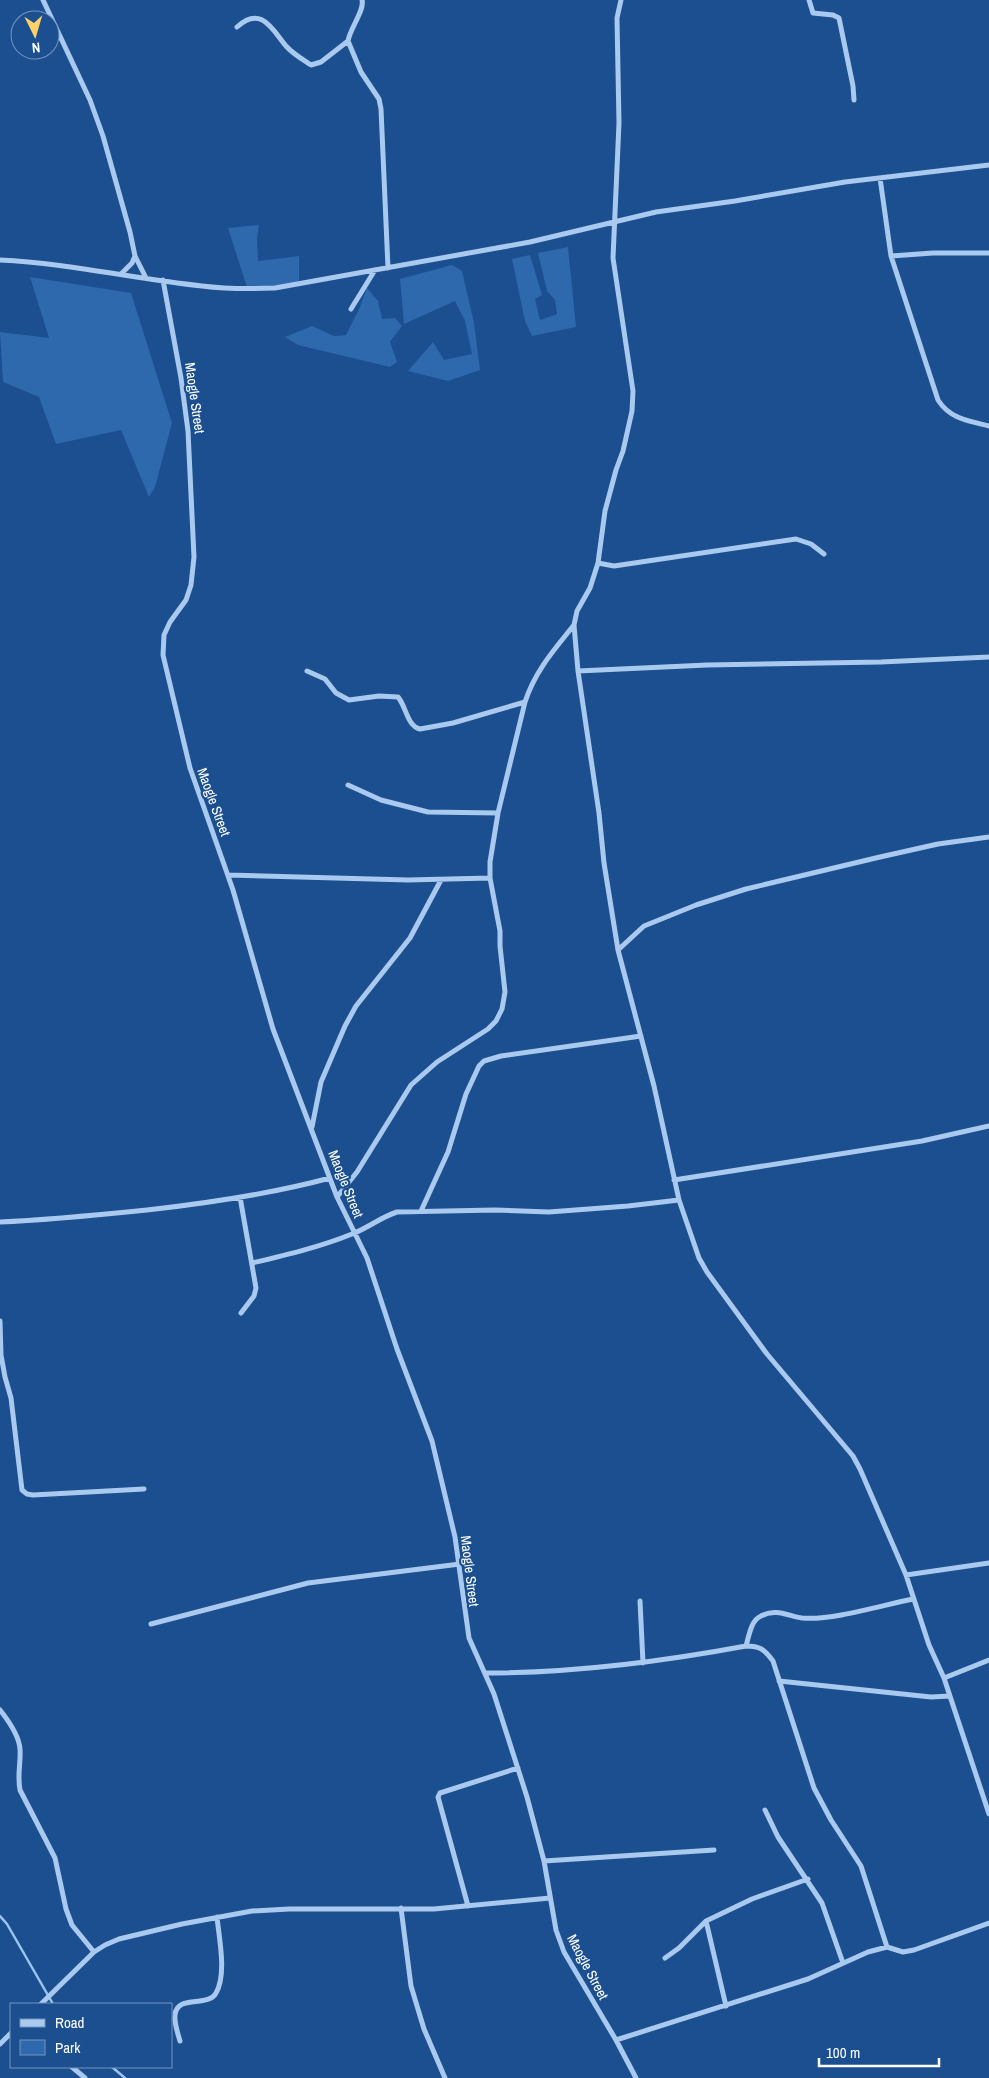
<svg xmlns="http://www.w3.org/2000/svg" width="989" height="2078" font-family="'Archivo Narrow',sans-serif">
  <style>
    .green { fill: #2e69ad }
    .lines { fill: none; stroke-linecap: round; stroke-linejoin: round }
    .stream { stroke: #9cc4f0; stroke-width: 2.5 }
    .street { stroke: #a9c9ee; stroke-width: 5 }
    .labels { text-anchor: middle; stroke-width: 4.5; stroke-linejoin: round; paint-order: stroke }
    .street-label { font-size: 14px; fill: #fff; stroke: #1b4f8f }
  </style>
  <rect width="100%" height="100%" fill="#1b4f8f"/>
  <path class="green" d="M259,225l-2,13 1,23 41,-5v29l-51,5 -20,-62z
    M568,247l8,80 -44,9 -7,-15 -13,-62 18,-4 12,40 -7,4 5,21 17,-6 -2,-14 -8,-9 -9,-38z
    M452,265l10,6 12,52 6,47 -32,11 -40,-10 25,-29 11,18 28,-6 -7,-33 -10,-20 -51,23 -4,-45z
    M30,277l101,16 41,130 -17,64 -6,10 -28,-67 -65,14 -17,-47 -36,-15 -3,-50 49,6z
    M367,288l11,13 4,18 13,-1 7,8 -12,16 7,20 -7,5 -92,-22 -13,-8 27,-11 22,10 12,-1 13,-26z"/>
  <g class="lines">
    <path class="stream" d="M0,1916l7,8 46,80
      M112,2067l13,11"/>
    <path class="street" d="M43,0l47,100 13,36 27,96 5,24 -3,7 -11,11
      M362,0c3,10 -12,28 -14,41l13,31 18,27 2,10 7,159
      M621,0l-4,18 2,105 -6,135 20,133 -1,20 -9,40 -7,19 -11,41 -7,52 -8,25 -13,23 -3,14 4,46 21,142 5,50 14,87 36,136 25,114 20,58 8,14 60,82 86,102 7,13 46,106 23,70 15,33 45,136
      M809,0l4,13 20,2 6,3 14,68 1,14
      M237,27c24,-22 35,2 49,19 7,8 16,13 25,19l10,-3 27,-21
      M880,178l11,78 47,144c12,19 31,21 51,26
      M135,256l11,22
      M891,256l42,-3h56
      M0,260c68,3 134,19 202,26 24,3 49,3 73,2l255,-46 126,-30 79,-11 110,-19 144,-17
      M163,280l18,98 7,53 6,126 -3,28 -5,15 -16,22 -6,13 -1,20 27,113 43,122 40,139 64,168 30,61 30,91 35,92 23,96 14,101 25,56 33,103 17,64 12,69 8,22 52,88 20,38
      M351,309l24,-39
      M598,563l16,3 182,-27 15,5 13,10
      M307,671l18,8 11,14 13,7 30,-4 19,1c8,9 9,29 22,32l33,-6 72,-21
      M578,671l129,-6 174,-3 108,-5
      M348,785l33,15 47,12 70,1
      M228,875l180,5 82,-2
      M618,950l26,-24 52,-21 50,-16 134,-32 58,-13 51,-7
      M312,1127l9,-45 24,-56 11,-20 54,-68 31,-58
      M674,1180l248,-39 67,-15
      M240,1197l16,91 -2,8 -13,17
      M337,1197l20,-25 54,-87 26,-23 51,-33 8,-8 6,-12 3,-17 -5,-46v-15l-10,-53v-16l8,-49 27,-111c10,-31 29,-52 49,-77
      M421,1211l27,-59 18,-58 13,-28 5,-5 17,-5 140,-20
      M0,1222c49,-2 98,-7 147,-12 62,-7 124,-16 183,-32
      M252,1263c34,-8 68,-16 100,-29 16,-6 29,-17 45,-22l98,-2 54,2 79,-6 51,-6
      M0,1321l1,34 4,22 6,21 11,92 5,4 6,1 111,-6
      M906,1575l83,-12
      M640,1601l3,62
      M151,1624l157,-41 152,-19
      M746,1646c3,-10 5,-26 15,-30 15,-8 27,0 41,2 29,3 81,-13 111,-19
      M486,1673c87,0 174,-11 260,-27 14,0 18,3 27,15l41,127 17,32 30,46 26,81
      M944,1678l45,-18
      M779,1681l152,16 19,-1
      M0,1710c8,10 19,26 20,39 1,15 -3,25 0,41l35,68 11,51 6,16 22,27
      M765,1810l13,27 44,66 21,60
      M544,1861l170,-11
      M468,1906l-30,-109 2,-4 78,-25
      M401,1908l10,78 13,43 21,49
      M706,1921l20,85
      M665,1958l14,-10 27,-27 46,-22 56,-20
      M41,2004l53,-52 11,-7 14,-6 63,-15 70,-13 37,-2h145l116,-11
      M616,2040l192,-61 60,-27 19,-5 16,5 11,-2 75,-27
      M180,2041c-2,-7 -6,-18 -5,-26 2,-21 33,-7 41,-22 11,-19 3,-55 1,-76
      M0,2044l11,-11
      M72,2067l13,11"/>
  </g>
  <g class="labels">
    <g class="street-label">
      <text transform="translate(195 398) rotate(82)" y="5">Maogle Street</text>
      <text transform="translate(214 802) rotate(70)" y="5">Maogle Street</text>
      <text transform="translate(346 1184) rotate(68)" y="5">Maogle Street</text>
      <text transform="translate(470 1571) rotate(83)" y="5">Maogle Street</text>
      <text transform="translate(588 1967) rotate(62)" y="5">Maogle Street</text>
    </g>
  </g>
  <rect x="10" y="2003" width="162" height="65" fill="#1b4f8f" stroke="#7695bc"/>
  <rect x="20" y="2019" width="25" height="8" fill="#a9c9ee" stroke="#7695bc"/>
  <text x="55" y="2028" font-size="15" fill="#ffffff">Road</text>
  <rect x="20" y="2040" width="25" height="15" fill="#2e69ad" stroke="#7695bc"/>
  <text x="55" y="2053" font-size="15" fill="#ffffff">Park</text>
  <g transform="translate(35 35) rotate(175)"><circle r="24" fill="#1b4f8f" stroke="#7695bc"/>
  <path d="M0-4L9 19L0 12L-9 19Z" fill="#ffd166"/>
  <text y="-8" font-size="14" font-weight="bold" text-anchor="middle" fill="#ffffff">N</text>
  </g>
  <path d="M819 2058v8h120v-8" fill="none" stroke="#ffffff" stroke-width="2.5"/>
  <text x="826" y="2058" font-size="15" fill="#ffffff" stroke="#1b4f8f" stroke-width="4" paint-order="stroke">100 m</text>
</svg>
